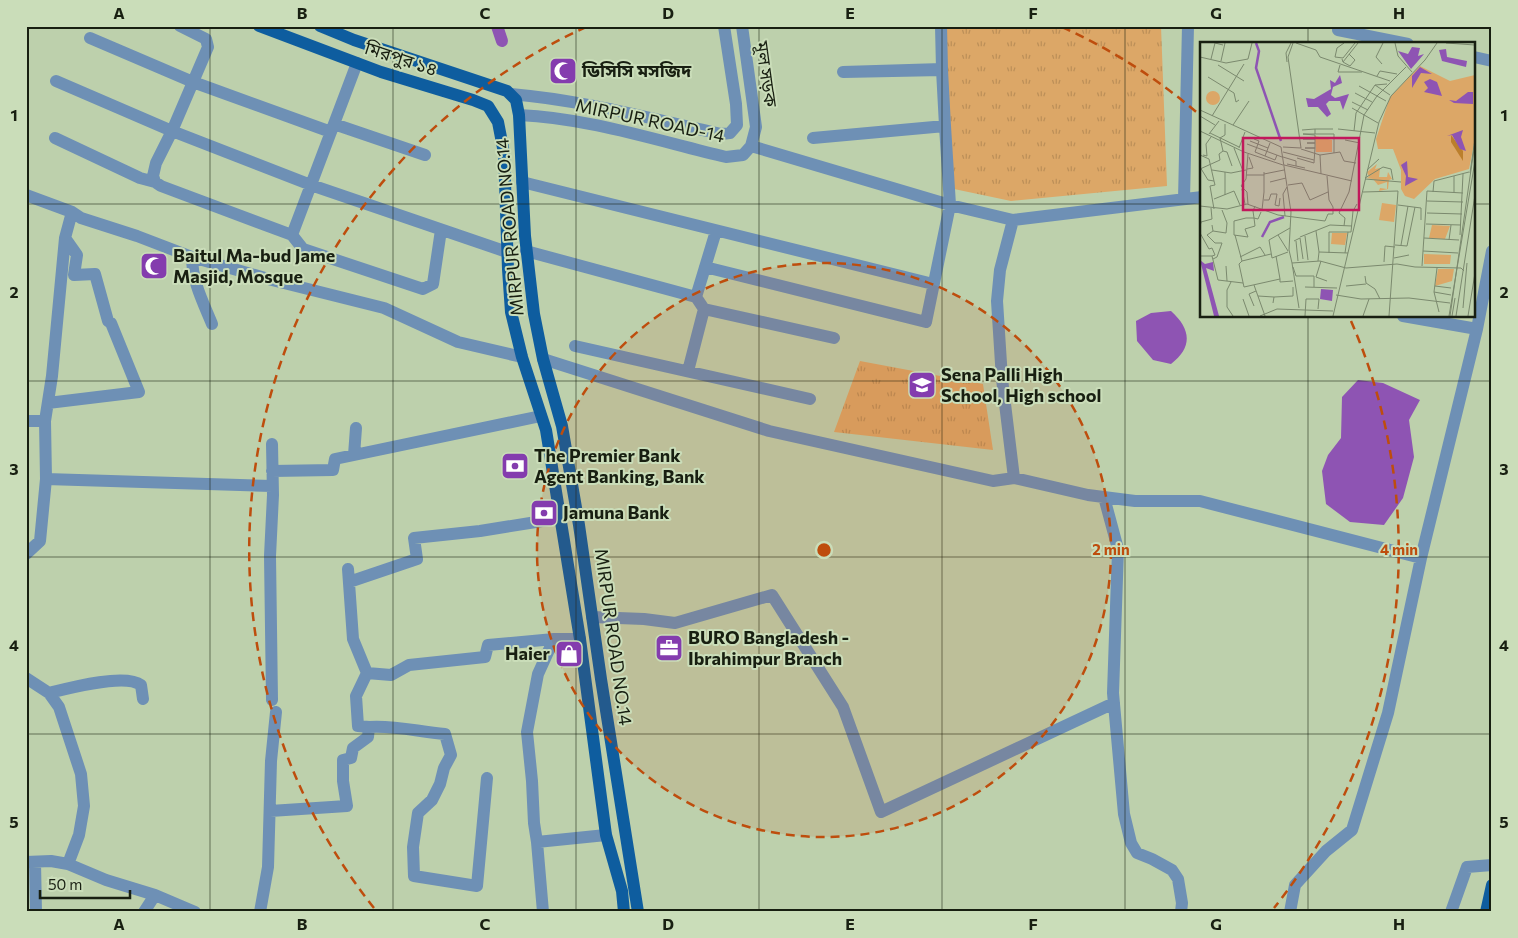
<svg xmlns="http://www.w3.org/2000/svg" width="1518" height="938" font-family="Commissioner,'Noto Sans Bengali',sans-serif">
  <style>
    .grass { fill: url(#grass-tufts) }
    .water { fill: #8e54b3 }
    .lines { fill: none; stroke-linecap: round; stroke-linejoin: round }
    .canal { stroke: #8e54b3; stroke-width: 12 }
    .minor { stroke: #6e90b5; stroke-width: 12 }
    .major { stroke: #0e5d9f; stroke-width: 12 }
    .grid { fill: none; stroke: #181f11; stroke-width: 1; stroke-opacity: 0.55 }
    .ring { fill: none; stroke: #be4d0d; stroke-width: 2.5; stroke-dasharray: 9 6 }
    .labels { text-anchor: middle; stroke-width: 4; stroke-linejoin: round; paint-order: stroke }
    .street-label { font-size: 18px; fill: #181f11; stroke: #caddb9 }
    .poi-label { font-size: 18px; font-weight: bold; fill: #181f11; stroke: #caddb9; text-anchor: start }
    .inset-river { fill: none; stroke: #8e54b3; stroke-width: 2.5 }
    .inset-road { fill: none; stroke: #7b896e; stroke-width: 1 }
    .view { fill: #c2185b; fill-opacity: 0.15; stroke: #c2185b; stroke-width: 2.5 }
    .inset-edge { fill: none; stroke: #181f11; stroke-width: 2.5 }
    .centre { fill: #be4d0d; stroke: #caddb9; stroke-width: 2.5 }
    .ring-label { font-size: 15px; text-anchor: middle; font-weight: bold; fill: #be4d0d; stroke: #caddb9; stroke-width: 4; stroke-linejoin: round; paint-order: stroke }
    .neatline { fill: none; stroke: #181f11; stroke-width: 2 }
    .grid-label { font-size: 16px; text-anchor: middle; font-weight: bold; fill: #181f11 }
  </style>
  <defs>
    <pattern id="grass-tufts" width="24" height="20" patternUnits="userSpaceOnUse" patternTransform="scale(1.25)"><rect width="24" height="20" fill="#dca767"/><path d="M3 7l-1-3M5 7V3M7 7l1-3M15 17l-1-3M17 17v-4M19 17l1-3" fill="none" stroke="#bc8f58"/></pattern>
  </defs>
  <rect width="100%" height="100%" fill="#bdd0ac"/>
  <path class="grass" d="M944,26h217l6,160 -156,15 -57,-12z
    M860,361l123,23 10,66 -159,-18z"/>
  <path class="water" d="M1171,311c20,18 22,36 0,53l-18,-4 -16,-19 -1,-20 15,-8z
    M1358,380l25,3 37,17 -11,20 5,37 -11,41 -19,27 -34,-3 -24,-18 -4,-33 6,-16 13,-17 1,-41z"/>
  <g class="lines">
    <path class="canal" d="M497,26l5,15"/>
    <path class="minor" d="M180,26l26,13 2,8 -36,84 -16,32 -3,13 2,6 6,4 131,49
      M1338,30l70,14
      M90,38l103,44 138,50
      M1474,57l18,4
      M357,63l-65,172 11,14 120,40 10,-5 8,-54
      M56,81l116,50 139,54 196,67
      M511,94c71,6 141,25 210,40l9,-1 7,-8 -1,-21 -12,-78
      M519,115c70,3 139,26 207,42l17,-2 8,-9 5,-19 -14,-101
      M334,124l91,31
      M55,138l85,40 15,4
      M751,146l199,59 63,15 189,-23
      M522,182l411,102
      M26,195l46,17 9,6 56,18 55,21 80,23 112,28 74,34 64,15
      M1184,199l4,-173
      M1013,220l-13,50 -3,31 5,78 12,99
      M526,251l170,46 8,12 -16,62
      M192,257c0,24 11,45 20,67
      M705,267l221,55 24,-117 -5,-79 -132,12 132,-12 -3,-56 -99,2 99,-3 -1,-43
      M696,297l20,-66
      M704,309l130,29
      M1403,316l74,13
      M575,346l235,53
      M543,359l226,72 224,50 21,-3 74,17 47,6h65l221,57
      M48,403l91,-11 -28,-69 -3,-2 -13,-47 -21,1 3,-20 -12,-17
      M26,421h19
      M272,444l1,51 -3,61 2,144
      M354,455l2,-27
      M272,471l61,-1 2,-11 206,-43
      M46,479l226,7
      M1104,497l14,52 -5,144 11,121 7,29 6,10 15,6 20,11 6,9 4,24 -1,9
      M26,554l14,-13 6,-62 -1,-58 7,-45 13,-138 7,-26
      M348,569l5,70 14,34 -11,23 2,30 11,1
      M349,582l68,-23 -3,-21 66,-7 81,-13
      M592,617l52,2 31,4 97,-28 71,112 38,105 233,-109
      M367,673l24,2 18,-10 76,-8 3,-12 66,-6
      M26,678l23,15 10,14 22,67 3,32 -5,29 -11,29
      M49,693c20,-5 76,-20 92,-8l2,14
      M270,811l77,-5 -4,-25v-21l8,-2 2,-10 15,-11 1,-10c26,-2 50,5 76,7l6,21 -7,13 -4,16 -8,16 -14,13 -5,34 1,29 63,10 10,-108
      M537,842l69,-7
      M26,862l25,-1 17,3 38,16 49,15 40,17
      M35,862l1,50
      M144,912l11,-17
      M260,912l8,-45 3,-106 5,-49
      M543,912l-6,-70 -3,-19 -2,-42 -5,-49 11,-58 16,-35h26
      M1290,912l5,-27 31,-34 26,-21 36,-117 33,-155 56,-229 15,-78
      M1451,912l16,-45 25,-2"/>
    <path class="major" d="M259,26l122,46 92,28 15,6 10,16 6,31 4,116 3,43 11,45 24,73 34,209 26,196 16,56 2,21
      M320,26l34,14 153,51 9,9 3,15 6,121 9,78 9,45 19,67 17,99 22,154 37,233
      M1486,912l6,-27"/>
  </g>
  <path class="grid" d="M210,26v886M393,26v886M576,26v886M759,26v886M942,26v886M1125,26v886M1308,26v18M26,204h1176M1474,204h18M1308,316v596M26,381h1466M26,557h1466M26,734h1466"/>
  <circle cx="824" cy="550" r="287" fill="#be4d0d" fill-opacity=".12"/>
  <g class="ring">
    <circle cx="824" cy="550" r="287"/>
    <path d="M374 908A575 575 0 0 1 586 27M1062 27A575 575 0 0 1 1201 116M1351 321A575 575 0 0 1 1274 908"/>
  </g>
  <defs>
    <symbol id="mosque-square" viewBox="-11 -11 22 22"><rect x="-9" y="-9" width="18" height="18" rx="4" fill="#843cae" stroke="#caddb9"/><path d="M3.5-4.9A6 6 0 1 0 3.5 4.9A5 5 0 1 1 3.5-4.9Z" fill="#fff"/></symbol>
    <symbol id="school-square" viewBox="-11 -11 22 22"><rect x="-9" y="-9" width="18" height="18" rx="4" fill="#843cae" stroke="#caddb9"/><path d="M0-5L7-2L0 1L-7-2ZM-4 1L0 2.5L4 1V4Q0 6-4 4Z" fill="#fff"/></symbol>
    <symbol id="bank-square" viewBox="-11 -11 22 22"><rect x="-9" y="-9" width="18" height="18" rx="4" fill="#843cae" stroke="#caddb9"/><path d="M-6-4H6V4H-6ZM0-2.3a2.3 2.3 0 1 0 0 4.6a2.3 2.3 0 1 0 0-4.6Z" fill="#fff"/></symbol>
    <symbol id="office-square" viewBox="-11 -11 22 22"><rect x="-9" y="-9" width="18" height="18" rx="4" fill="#843cae" stroke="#caddb9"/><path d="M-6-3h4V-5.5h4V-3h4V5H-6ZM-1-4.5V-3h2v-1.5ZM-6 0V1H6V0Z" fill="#fff"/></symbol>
    <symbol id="shop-square" viewBox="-11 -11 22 22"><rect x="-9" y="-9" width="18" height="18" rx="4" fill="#843cae" stroke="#caddb9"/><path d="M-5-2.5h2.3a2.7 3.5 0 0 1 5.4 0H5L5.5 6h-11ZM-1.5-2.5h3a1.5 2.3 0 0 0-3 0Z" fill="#fff"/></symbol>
  </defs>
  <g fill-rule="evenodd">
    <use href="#mosque-square" x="547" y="55" width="32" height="32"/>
    <use href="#mosque-square" x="138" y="250" width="32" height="32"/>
    <use href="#school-square" x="906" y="369" width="32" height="32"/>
    <use href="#bank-square" x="499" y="450" width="32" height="32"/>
    <use href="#bank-square" x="528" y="497" width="32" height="32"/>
    <use href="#office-square" x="653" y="632" width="32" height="32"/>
    <use href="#shop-square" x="553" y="638" width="32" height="32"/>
  </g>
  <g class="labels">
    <g class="street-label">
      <text transform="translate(401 59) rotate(18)" y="6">মিরপুর ১৪</text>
      <text transform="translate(766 74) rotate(82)" y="6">মূল সড়ক</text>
      <text transform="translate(650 121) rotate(12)" y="6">MIRPUR ROAD-14</text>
      <text transform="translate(510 227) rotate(-95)" y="6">MIRPUR ROAD NO.14</text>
      <text transform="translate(613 637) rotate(82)" y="6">MIRPUR ROAD NO.14</text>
    </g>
    <g class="poi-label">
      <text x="582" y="77">ডিসিসি মসজিদ</text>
      <text x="173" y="262">Baitul Ma-bud Jame<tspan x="173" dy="21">Masjid, Mosque</tspan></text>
      <text x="941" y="381">Sena Palli High<tspan x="941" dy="21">School, High school</tspan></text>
      <text x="534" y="462">The Premier Bank<tspan x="534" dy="21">Agent Banking, Bank</tspan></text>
      <text x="563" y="519">Jamuna Bank</text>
      <text x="688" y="644">BURO Bangladesh -<tspan x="688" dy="21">Ibrahimpur Branch</tspan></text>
      <text x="550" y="660" text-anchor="end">Haier</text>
    </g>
  </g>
  <g transform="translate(1200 42)">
    <rect width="275" height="275" fill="#bdd0ac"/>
    <path d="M220,24l30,15 25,-6v64l-6,30 -34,10 -21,20 -9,-3 -4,-7v-19l-8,-21h-15l-2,-10 14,-42zM115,94l17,4v12h-16zM132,191h15l-2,12 -14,-1z" fill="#dca767"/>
    <path d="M251,93l12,16v10l-12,-19z" fill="#bb7f2c"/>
    <path d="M6 56a7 7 0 1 1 14 0a7 7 0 1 1-14 0ZM182,161l14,2 -2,17 -15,-2zM232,183l18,1 -5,13 -16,-1zM224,212l27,1 -1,9h-26zM238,227h16l-2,12 -17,5z" fill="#dca767"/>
    <path d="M177,122l-2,5 5,-1 -1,9h8l1,-5 4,7 -3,1 -1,9 -9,2 1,-3 7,1v-7l-9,3 -5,-6 -7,-1 3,-1 -2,-5z" fill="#dca767"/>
    <path d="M212,5l8,1 -2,8 6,-2 -13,15 -13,-18 10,3zM246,7l1,8 20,4 -1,6 -24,-6 -3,-11zM220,25l12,7 -11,-1 -9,15v-12zM140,33l2,8 -9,4 -2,8 4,3 14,-4 -6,16 -3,-9h-11l-3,3 5,10 -4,3 -9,-10h-10l-2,-9 8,1 17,-10 -1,-9 5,3zM230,37l7,3 5,14 -18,-4 4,-4 -4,-6zM268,50h5v12l-19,-1 -5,-3 7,1zM263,88l-2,7 5,14 -6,-2 -8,-14 -5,1zM207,119l1,16 10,2 -13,7 1,-10 -5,-11zM0,218l5,4 8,-2 1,9 -8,-3 13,48h-5zM121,247l12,1 -1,11 -12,-2z" fill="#8e54b3"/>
    <path class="inset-river" d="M56,1l3,8 -3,17 25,73M62,195l8,-15 14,-5"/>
    <path class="inset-road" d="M96,1l20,7 4,7 70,24M144,1l-7,5 -2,9 8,1 12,-15M195,1l3,13 14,16M246,1l29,2M0,15l26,6 22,-4M11,17l4,-16 8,2M48,17l4,-16M142,17l1,3 15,-19M21,19l4,-18M87,20l-1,-9 5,-10M143,20l7,4 5,-6 -6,-6M182,22l-6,-7 7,-14M18,23l26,16M140,23l-2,7h24M177,34l3,-5 17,3M8,35l26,16 2,9 3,-2M187,42l-12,1 15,10M159,44l27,15M155,51l17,9M152,60l16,8M152,66l26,15M0,68l81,37 10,65 -2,38 3,13 28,-2 26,7 51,-4 18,3 46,1 3,3M0,74l15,9M12,74l32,-52M33,83l16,-24M115,87h18M138,87l37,4M102,88l13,-1v5h-12l12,1M0,89l44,21 39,13M154,89l2,-18 19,-28M10,91l29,14M9,92l10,-13M115,92h19v19M54,97l5,2 -4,11 10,4M145,98l15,3M50,99l18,7M70,101l-5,13 10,4 2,-5M47,102l35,13M83,105l18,1 -13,-91 5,-14M34,106l9,23M39,106l6,-16M101,107l19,6 20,-3 4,9 12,2M23,109l-3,-13 5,-3v-11M83,110l31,8M0,113l9,4 5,22M3,113l4,1 -1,-12 5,-7M120,113l1,19M83,115l13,4v5M97,116l17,5 1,-15h-10h10v-5h-8h8v-4h-12h12v-4M87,122l18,4M84,123l68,16M0,125l8,13 6,1 1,4 -5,1 4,23M0,127l20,-9 -1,-6 4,-3 4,1 5,14M47,127l6,-1 -4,-11M12,128l19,3 15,-3M167,128l12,-11M25,130v23M64,130v20M270,131l5,-34M64,132l20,-4M46,133h18M165,136l18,-11 8,2 2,11M165,137l36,3M70,140l16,-4M88,143l14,-2 8,17 18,-8M42,147l3,15M163,150l35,-1 -9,125M233,150l1,-11 35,-9M254,150v-16M14,157l20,-8 6,14M64,158h5l2,-6h6l-2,11 4,1 1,-8M227,159l36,1M48,162l-1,-12 -6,-6 5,-7 2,-25M198,163l23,3v12M0,164l27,3 20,-5 31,11 47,6 3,-7h5v-7l-4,-7 -2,-24M55,164l-2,5 1,7 1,8 -10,3 3,8 -14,-2v-14l12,-3h8l4,1 3,-7M62,168l2,-18M227,171l35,1M85,174l-2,-22 4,-7M226,182l35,1M12,183l1,6 -6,4 8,8h7l-5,14 -4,2M144,184l1,-8 -6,-5 10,-21 15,-77 13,-19 29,-29M0,185l1,-5 11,-3 -1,-11M13,189l13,2 1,-10 -5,-13M116,189l3,21M151,190l2,-21 4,-7M0,191l9,16 3,-1 3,7 -3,1M35,193l7,26 -3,3 5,23 36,-8M78,193l10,16M260,193l3,-61M105,194l3,24M100,195l30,-12 22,1M224,196l35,2M249,198l2,-15M94,199l6,-3 3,21M96,199l2,20M195,203l12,1 8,-39M201,203l7,-39M223,209l35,2M88,210l-16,6 -3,-18 21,-12M129,211v-21h22M145,211l3,-21M0,214h12l6,24 25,3M76,214l4,23M40,215l20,-10 5,8M194,216l15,-3M42,219l29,-7M118,219l1,-9 29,1M121,219l-5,16 11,4M184,220l1,-16 10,1M92,221l7,45M26,224l1,15M222,224l5,-75 36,2M93,225l3,9h18v11M237,226l-3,24 5,20M165,234l1,7 9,6 5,10M80,237v3l13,-1M31,240l-4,8v17l6,9M54,243l11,31M146,244l20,-2M235,244l16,2M105,245l32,1M234,250l17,3M136,253l25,4 48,-1 41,5M58,254l16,1 -1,6M74,255l19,-1v-9M43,257l6,17M54,264l-5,-12 7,-3M263,266l4,-45M60,274l17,-7 56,2M105,274l1,-17h13l-1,10M133,274l46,-194 12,-26 34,-36 12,-17M163,274l6,-17M249,274l26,-155M250,274l25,-174M252,274l3,-18M256,274l19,-121M268,274l7,-43"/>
    <path class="view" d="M43,96h116v72h-116z"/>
    <rect width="275" height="275" class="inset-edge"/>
  </g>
  <circle cx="824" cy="550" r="8" class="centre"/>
  <g class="ring-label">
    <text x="1111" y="555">2 min</text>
    <text x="1399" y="555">4 min</text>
  </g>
  <rect width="1518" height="938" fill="none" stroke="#caddb9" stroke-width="55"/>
  <path d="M40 890v8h90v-8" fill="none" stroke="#181f11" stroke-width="2.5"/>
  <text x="48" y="890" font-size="15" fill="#181f11" stroke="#caddb9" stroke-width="4" paint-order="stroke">50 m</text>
  <rect x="28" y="28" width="1462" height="882" class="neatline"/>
  <g class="grid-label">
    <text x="119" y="19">A</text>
    <text x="302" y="19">B</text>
    <text x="485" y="19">C</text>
    <text x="668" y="19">D</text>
    <text x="850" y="19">E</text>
    <text x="1033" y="19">F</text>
    <text x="1216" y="19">G</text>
    <text x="1399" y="19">H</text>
    <text x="14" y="121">1</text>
    <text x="1504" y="121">1</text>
    <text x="14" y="298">2</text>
    <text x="1504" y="298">2</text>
    <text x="14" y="475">3</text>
    <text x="1504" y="475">3</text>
    <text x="14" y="651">4</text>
    <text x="1504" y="651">4</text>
    <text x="14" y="828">5</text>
    <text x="1504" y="828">5</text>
    <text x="119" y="930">A</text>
    <text x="302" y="930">B</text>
    <text x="485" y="930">C</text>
    <text x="668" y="930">D</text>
    <text x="850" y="930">E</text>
    <text x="1033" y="930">F</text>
    <text x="1216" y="930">G</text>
    <text x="1399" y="930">H</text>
  </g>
</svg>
